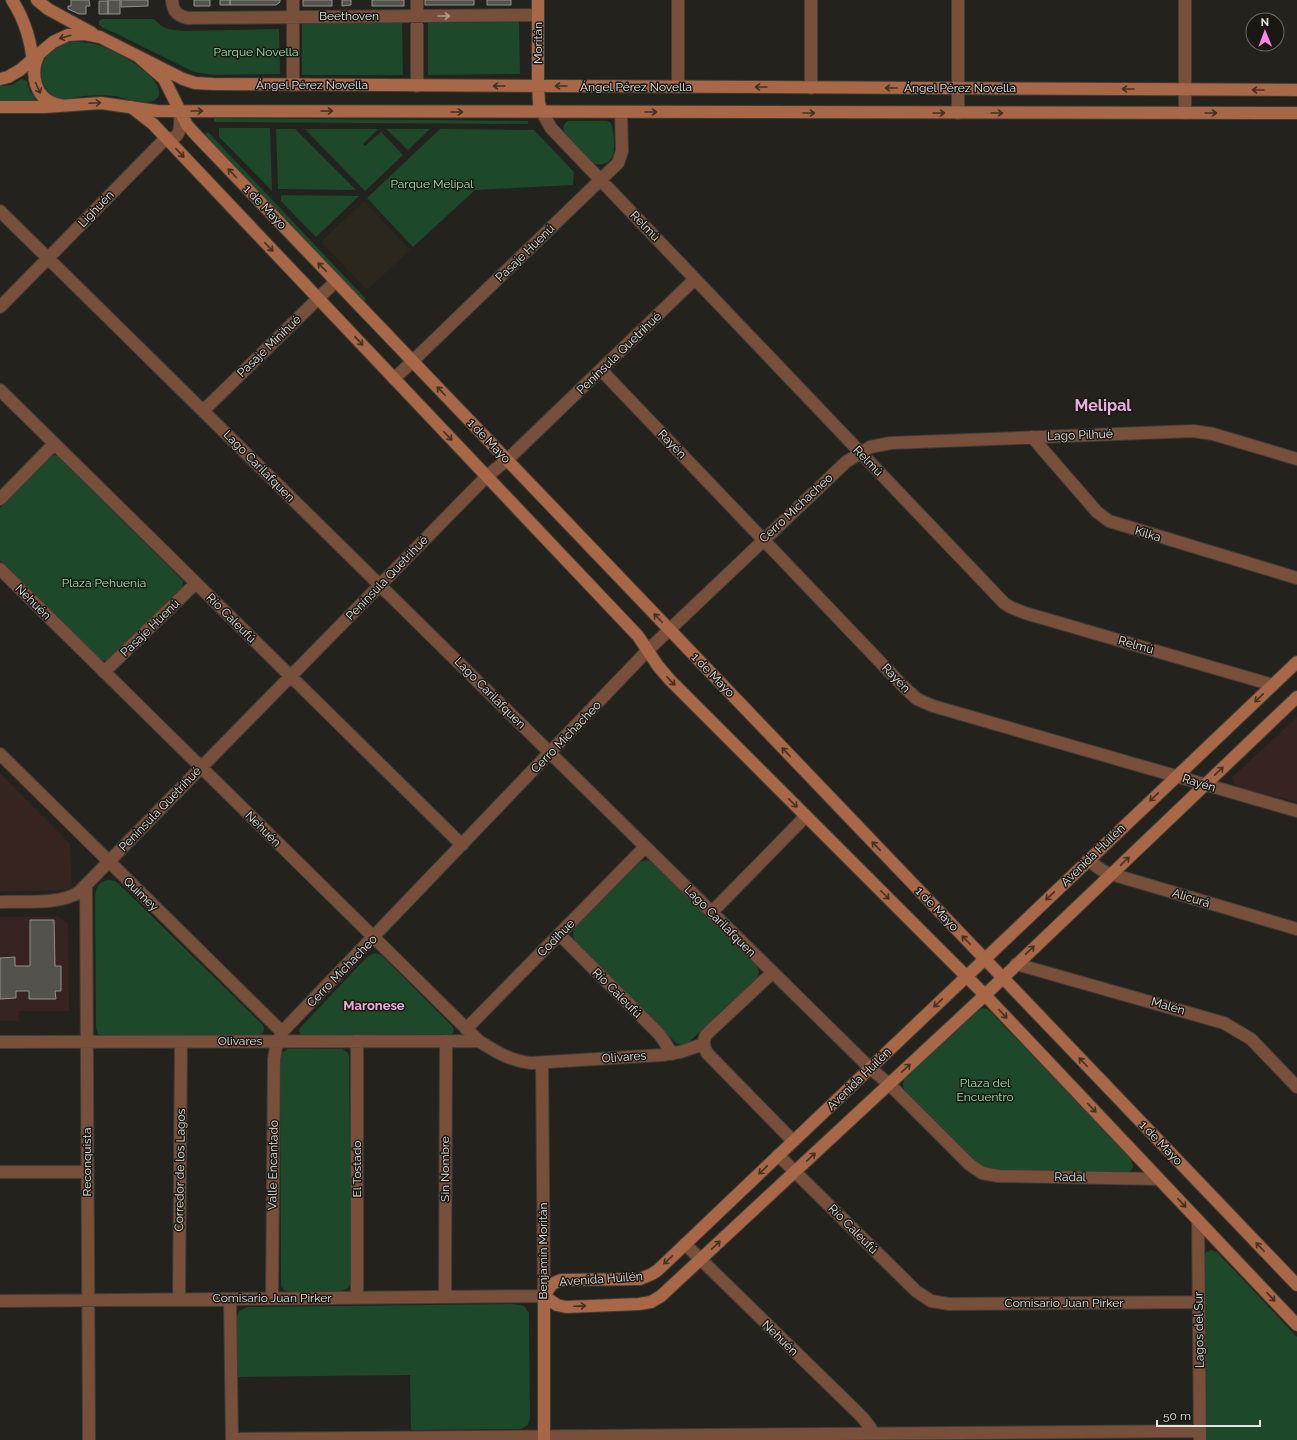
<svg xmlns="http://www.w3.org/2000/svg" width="1297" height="1440" font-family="Raleway,sans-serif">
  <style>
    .built { fill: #2b271c }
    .education { fill: #372321 }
    .medical { fill: #36241e }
    .green { fill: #1e482a }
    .building { fill: #54524c; stroke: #93918a }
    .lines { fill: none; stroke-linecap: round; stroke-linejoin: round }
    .street-casing { stroke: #3e3d38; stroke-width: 14 }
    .secondary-casing { stroke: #3e3d38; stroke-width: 14 }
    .street { stroke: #784f3b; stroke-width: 12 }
    .secondary { stroke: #a86746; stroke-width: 12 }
    .oneway { stroke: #ae9a8e }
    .oneway2 { stroke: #453022 }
    .labels { text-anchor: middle; stroke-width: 3; stroke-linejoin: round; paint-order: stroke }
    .street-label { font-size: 12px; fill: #e5e4e1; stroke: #1a1813 }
    .park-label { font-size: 12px; fill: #98e5ab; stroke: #1a1813 }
    .neighbourhood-label { font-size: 13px; font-weight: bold; fill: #ecade1; stroke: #1a1813 }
    .district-label { font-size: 16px; font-weight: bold; fill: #ecade1; stroke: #1a1813 }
  </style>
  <rect width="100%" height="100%" fill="#23221d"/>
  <path class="built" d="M364,201l46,49 -43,40 -46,-48z"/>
  <path class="education" d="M1297,717v85l-62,-15 -3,-10z
    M58,916l10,8 1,87h-50v10h-19v-104z"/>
  <path class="medical" d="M0,773l70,71 2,46 -72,2z"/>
  <path class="green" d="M102,19h52c8,10 17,11 30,12l95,-2 1,45 -66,1 -20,-3 -79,-39 -12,-5 -4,-3v-4z
    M402,21l1,54h-101v-53z
    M519,22l1,52 -92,1v-52z
    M71,42c9,0 17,0 24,2 15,4 73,33 63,53 -6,11 -33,1 -43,-1 -10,-1 -21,-1 -31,0 -9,1 -21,6 -30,1 -15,-9 -17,-33 -4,-45 6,-6 13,-8 21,-10z
    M22,79l5,2 3,11 5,5v3l-2,2 -33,-1v-15l12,-1z
    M214,118l314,3v3l-314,-2z
    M568,121h37l5,1c4,6 5,26 3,32 -2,10 -14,13 -21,8l-27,-29c-3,-5 -2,-9 3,-12z
    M219,128h51l2,63 -53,-54z
    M276,129h19l61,61 -78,-1z
    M305,129h73l-15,15 2,2 16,-14 22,23 -38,36z
    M386,129h44l-22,21z
    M440,129l94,1 40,42 -1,13 -98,5 -62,57 -46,-49z
    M208,132l158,167 -3,3 -159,-167z
    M281,196l1,-1 77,1 -43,41 -35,-36z
    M54,455l4,1 125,125 -1,7 -76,73 -7,-2 -99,-99v-52l49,-51z
    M647,860l6,2 104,104 2,6 -2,6 -69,65c-5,2 -8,2 -13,-1l-99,-100c-4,-5 -4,-11 0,-16l64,-64z
    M109,880l6,1 6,5 142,139 1,4 -1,4 -5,2 -155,1 -5,-2 -2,-7 -1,-131c1,-10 5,-15 14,-16z
    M375,953l6,2 72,72 1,5 -3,2 -147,1 -4,-1 -1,-3 1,-3 68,-72z
    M983,1008l6,2 142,149 2,8 -3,5 -134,-2 -11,-2 -10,-5 -69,-71c-4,-5 -4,-10 1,-16l69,-65z
    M287,1049h55l5,3 2,4 2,226 -3,6 -6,3 -51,1 -7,-2 -3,-5 -1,-226 2,-6z
    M1211,1250l6,2 80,85v103h-90l-2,-183 1,-5z
    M512,1304l12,2 5,7v4l1,101 -2,7 -7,4 -110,1 -1,-55 -173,2 -1,-58 3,-8 8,-4z"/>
  <path class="building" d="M71,0h18l1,6h-4v8h-7l-11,-5v-3h3z
    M108,0h12v14h-12z
    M121,0h27v6l-27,1z
    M194,0h16v6h-16z
    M220,0h10v5h-10z
    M230,0h50v2l-4,3h-46z
    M303,0h29v6h-29z
    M342,0h9v5l-9,1z
    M372,0h32v6h-32z
    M425,0h49v5h-49z
    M487,0h24v5h-24z
    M99,1h9v13h-9z
    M30,920h24l1,46h6v25h-6l1,8h-27v-8h-13v7l-16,1v-41l15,-1v9h15z"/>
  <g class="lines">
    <defs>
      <path id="street" d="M172,0c1,11 4,15 15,18l351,-3
        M293,0v85
        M417,0v86
        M678,0v87
        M958,0v113
        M811,88v-88
        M542,112l9,16 453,475 6,4 15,6 248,72
        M1185,113v-113
        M0,211l870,857 19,16 80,80 13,9 16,3 161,3
        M0,307l166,-169c17,3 14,-16 14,-27
        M601,370l304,318 12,11 16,7 364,105
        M394,379l224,-216 4,-12 -1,-39
        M0,390l462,455
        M203,411l133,-130
        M1032,437l65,75 12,9 188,57
        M0,499l54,-55
        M0,569l479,472c17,11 32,20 52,22l131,-8 18,-3 24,-8
        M104,672l92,-89
        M0,754l282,278
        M1088,860l15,11 8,3 186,55
        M86,885l3,555
        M0,902c22,-1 61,3 79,-10l408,-416 20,-16 188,-181
        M712,912l94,-96
        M559,934l100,100 5,7 8,13
        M1016,964l208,59 27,16 46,48
        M773,972l-64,60c-7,6 -6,13 -2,21l86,88
        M466,1029l179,-182
        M357,1041v257
        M0,1042l479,-1
        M778,1155l138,136 15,10 18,3 250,-2
        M0,1172h87
        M1198,1220l2,220
        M685,1244l177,173 8,10 4,12
        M445,1297l1,-256
        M272,1298l2,-239 2,-12 6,-15 366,-382 198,-188 24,-15 21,-4 302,-12 20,3 84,25
        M179,1299l2,-257
        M230,1299l2,141
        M0,1301l544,-5 -2,-233
        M232,1439l968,-8"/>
      <path id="secondary" d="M12,0c13,20 19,40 21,64
        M37,0l11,9 44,24
        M538,0v86l1,17 3,9
        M39,54c-10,20 -4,47 21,51
        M140,58l24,21 23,46 9,10 1101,1150
        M0,79l8,-2 12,-7 33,-28 15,-7 17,-1 15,3 83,42 12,4 18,1 1084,6
        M0,107h45l56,-4 56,8 1140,2
        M131,107l22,17 485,512 20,30 12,14 315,315 312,330
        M544,1296l8,-12 9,-4 79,-1 12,-5 6,-4 639,-608
        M544,1296l13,9 9,2 73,-3 12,-2 10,-6 324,-301 312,-298
        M544,1296v144"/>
    </defs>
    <use href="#street" class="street-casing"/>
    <use href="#secondary" class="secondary-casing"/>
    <use href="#street" class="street"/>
    <use href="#secondary" class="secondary"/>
  </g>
  <defs><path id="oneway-shaft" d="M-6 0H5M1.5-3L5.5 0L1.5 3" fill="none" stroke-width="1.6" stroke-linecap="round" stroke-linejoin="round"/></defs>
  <use class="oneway" href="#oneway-shaft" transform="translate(444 16)"/>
  <g class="oneway2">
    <use href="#oneway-shaft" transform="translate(65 37) rotate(164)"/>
    <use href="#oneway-shaft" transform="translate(499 86) rotate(-180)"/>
    <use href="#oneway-shaft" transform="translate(561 86) rotate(-180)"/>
    <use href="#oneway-shaft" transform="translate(761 87) rotate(-180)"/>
    <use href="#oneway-shaft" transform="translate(38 88) rotate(66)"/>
    <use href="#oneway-shaft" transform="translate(891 88) rotate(-180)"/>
    <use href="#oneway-shaft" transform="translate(1128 89) rotate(-180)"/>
    <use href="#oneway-shaft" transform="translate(1258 90) rotate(-180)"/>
    <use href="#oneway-shaft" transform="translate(95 103) rotate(-3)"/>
    <use href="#oneway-shaft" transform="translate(197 111)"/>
    <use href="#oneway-shaft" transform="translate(327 111)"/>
    <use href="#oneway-shaft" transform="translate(457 112)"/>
    <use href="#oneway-shaft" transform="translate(651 112)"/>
    <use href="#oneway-shaft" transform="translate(809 113)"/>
    <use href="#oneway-shaft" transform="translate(939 113)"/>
    <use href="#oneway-shaft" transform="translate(997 113)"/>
    <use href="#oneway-shaft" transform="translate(1211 113)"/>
    <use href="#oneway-shaft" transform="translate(180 153) rotate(47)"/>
    <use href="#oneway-shaft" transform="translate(232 173) rotate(-134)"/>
    <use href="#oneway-shaft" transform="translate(269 247) rotate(46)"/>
    <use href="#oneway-shaft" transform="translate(322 267) rotate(-134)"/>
    <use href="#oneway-shaft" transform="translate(359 341) rotate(47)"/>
    <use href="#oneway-shaft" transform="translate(441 391) rotate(-134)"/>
    <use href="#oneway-shaft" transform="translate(448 436) rotate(46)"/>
    <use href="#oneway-shaft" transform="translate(658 618) rotate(-134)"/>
    <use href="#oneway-shaft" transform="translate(671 681) rotate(46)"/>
    <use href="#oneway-shaft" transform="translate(1259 698) rotate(137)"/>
    <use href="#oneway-shaft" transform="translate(786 752) rotate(-134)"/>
    <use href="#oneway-shaft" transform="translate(1219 771) rotate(-44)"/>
    <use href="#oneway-shaft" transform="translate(1154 797) rotate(136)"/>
    <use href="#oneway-shaft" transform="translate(793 803) rotate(45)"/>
    <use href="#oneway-shaft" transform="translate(876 846) rotate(-134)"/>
    <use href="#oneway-shaft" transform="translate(1125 861) rotate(-44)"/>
    <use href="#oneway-shaft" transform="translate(885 895) rotate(45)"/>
    <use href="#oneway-shaft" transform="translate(1050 896) rotate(137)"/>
    <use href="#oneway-shaft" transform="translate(966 940) rotate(-134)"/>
    <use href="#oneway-shaft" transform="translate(1030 950) rotate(-44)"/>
    <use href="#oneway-shaft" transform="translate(938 1003) rotate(136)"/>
    <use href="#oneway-shaft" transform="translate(1003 1014) rotate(47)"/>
    <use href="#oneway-shaft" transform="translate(1083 1062) rotate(-134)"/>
    <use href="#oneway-shaft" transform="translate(906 1068) rotate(-43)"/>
    <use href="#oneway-shaft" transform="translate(1092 1108) rotate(47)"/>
    <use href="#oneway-shaft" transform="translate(811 1157) rotate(-43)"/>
    <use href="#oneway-shaft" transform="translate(763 1170) rotate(136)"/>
    <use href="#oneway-shaft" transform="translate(1182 1203) rotate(47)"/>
    <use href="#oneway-shaft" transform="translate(716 1245) rotate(-43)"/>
    <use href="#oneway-shaft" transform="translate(1260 1247) rotate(-134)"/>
    <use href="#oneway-shaft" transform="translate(668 1260) rotate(136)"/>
    <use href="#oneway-shaft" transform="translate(1271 1297) rotate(47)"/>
    <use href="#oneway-shaft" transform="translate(580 1306) rotate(-2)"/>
  </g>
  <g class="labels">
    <g class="street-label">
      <text x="349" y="20">Beethoven</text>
      <text transform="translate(538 43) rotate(-90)" y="4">Moritán</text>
      <text x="312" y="89">Ángel Pérez Novella</text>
      <text x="636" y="91">Ángel Pérez Novella</text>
      <text x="960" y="92">Ángel Pérez Novella</text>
      <text transform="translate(265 207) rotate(46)" y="4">1 de Mayo</text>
      <text transform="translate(96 209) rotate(-46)" y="4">Lighuén</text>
      <text transform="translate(645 226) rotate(46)" y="4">Relmú</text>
      <text transform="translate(525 253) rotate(-44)" y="4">Pasaje Huenú</text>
      <text transform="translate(269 346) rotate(-44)" y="4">Pasaje Minihué</text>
      <text transform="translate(619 353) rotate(-44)" y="4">Península Quetrihué</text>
      <text transform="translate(1080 435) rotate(-2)" y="4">Lago Pilhué</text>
      <text transform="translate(489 441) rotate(46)" y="4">1 de Mayo</text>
      <text transform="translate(672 444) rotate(46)" y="4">Rayén</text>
      <text transform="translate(868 461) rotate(46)" y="4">Relmú</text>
      <text transform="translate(259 466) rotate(45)" y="4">Lago Carilafquen</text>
      <text transform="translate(796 508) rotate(-43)" y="4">Cerro Michacheo</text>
      <text transform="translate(1148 534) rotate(17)" y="4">Kilka</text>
      <text transform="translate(387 578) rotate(-46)" y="4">Península Quetrihué</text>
      <text transform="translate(33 602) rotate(45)" y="4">Nehuén</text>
      <text transform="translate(231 618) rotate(45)" y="4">Río Caleufú</text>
      <text transform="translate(150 628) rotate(-44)" y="4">Pasaje Huenú</text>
      <text transform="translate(1136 645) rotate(16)" y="4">Relmú</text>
      <text transform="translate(713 675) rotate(46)" y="4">1 de Mayo</text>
      <text transform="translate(896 678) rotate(46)" y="4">Rayén</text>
      <text transform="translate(490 693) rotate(45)" y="4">Lago Carilafquen</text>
      <text transform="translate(566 737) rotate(-46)" y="4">Cerro Michacheo</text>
      <text transform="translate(1199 783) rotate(17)" y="4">Rayén</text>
      <text transform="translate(160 809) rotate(-46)" y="4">Península Quetrihué</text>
      <text transform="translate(263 829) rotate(45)" y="4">Nehuén</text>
      <text transform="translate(1093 855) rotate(-44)" y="4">Avenida Huilén</text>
      <text transform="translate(141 894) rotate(44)" y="4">Quimey</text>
      <text transform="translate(1191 898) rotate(17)" y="4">Alicurá</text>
      <text transform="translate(937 909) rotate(46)" y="4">1 de Mayo</text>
      <text transform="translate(720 921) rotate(45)" y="4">Lago Carilafquen</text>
      <text transform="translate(556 938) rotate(-45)" y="4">Codihue</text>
      <text transform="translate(342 971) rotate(-46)" y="4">Cerro Michacheo</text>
      <text transform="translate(617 993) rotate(45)" y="4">Río Caleufú</text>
      <text transform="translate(1168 1006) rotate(16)" y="4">Malén</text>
      <text x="240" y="1045">Olivares</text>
      <text transform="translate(624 1057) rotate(-4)" y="4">Olivares</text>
      <text transform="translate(859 1079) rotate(-44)" y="4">Avenida Huilén</text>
      <text transform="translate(1161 1143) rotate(46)" y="4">1 de Mayo</text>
      <text transform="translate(87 1162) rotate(-90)" y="4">Reconquista</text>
      <text transform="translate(273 1165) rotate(-89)" y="4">Valle Encantado</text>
      <text transform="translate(357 1169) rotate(-90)" y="4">El Tostado</text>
      <text transform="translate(445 1169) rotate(-90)" y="4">Sin Nombre</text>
      <text transform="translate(180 1170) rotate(-89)" y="4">Corredor de los Lagos</text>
      <text transform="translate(1070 1177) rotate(1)" y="4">Radal</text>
      <text transform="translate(853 1229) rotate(45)" y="4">Río Caleufú</text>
      <text transform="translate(543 1251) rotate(-90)" y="4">Benjamín Moritán</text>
      <text transform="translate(601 1279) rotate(-4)" y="4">Avenida Huilén</text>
      <text x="272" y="1302">Comisario Juan Pirker</text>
      <text x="1064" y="1307">Comisario Juan Pirker</text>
      <text transform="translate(1199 1330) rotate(-91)" y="4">Lagos del Sur</text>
      <text transform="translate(780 1338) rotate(44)" y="4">Nehuén</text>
    </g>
    <g class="park-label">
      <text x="256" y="56">Parque Novella</text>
      <text x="432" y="188">Parque Melipal</text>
      <text x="104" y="587">Plaza Pehuenia</text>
      <text x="985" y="1087">Plaza del<tspan x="985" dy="14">Encuentro</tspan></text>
    </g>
    <g class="neighbourhood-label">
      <text x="374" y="1010">Maronese</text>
    </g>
    <g class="district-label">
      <text x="1103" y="411">Melipal</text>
    </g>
  </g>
  <g transform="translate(1265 32) rotate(359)"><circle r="19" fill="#1a1813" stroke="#6b6a65"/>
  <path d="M0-3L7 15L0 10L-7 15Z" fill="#f987e9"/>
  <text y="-6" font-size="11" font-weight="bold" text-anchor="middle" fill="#e5e4e1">N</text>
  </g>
  <path d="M1157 1420v6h103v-6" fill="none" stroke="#e5e4e1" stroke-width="2"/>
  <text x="1163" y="1420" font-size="12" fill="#e5e4e1" stroke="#1a1813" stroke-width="3" paint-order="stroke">50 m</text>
</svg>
